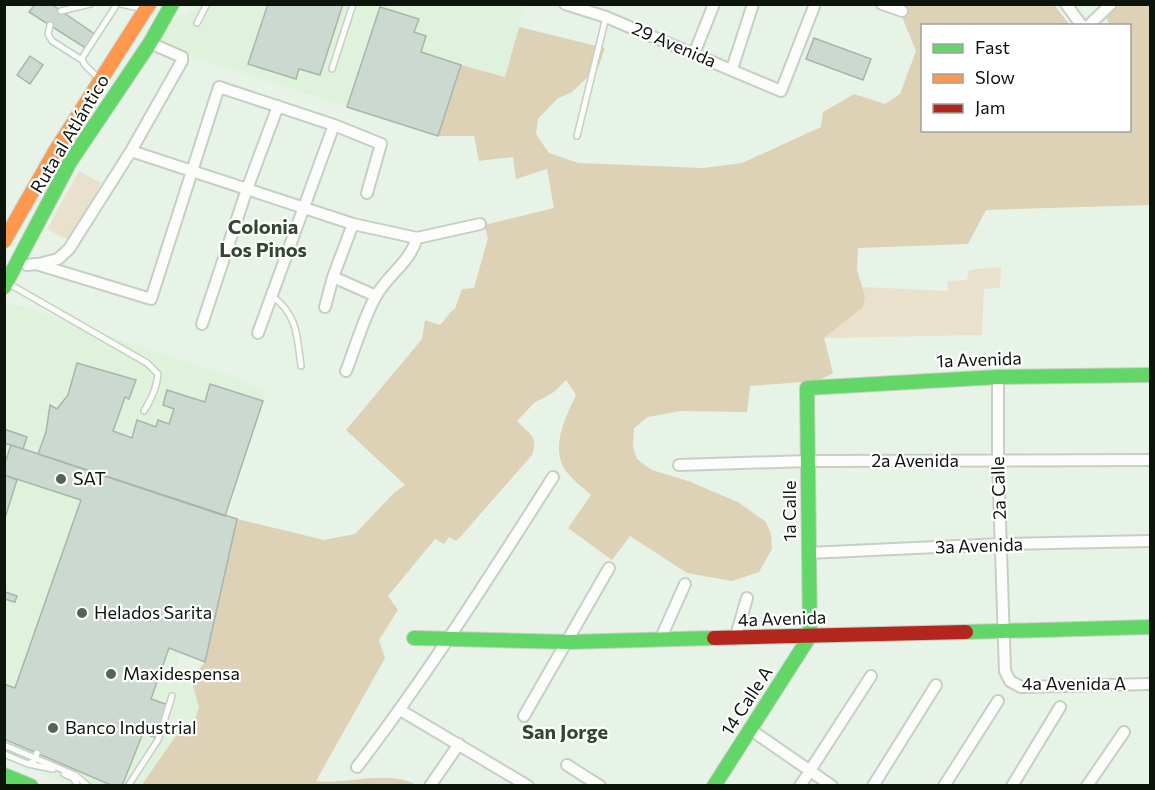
<svg xmlns="http://www.w3.org/2000/svg" width="1155" height="790" font-family="Commissioner,sans-serif">
  <style>
    .built { fill: #def2dc }
    .green { fill: #e9e1cb }
    .forest { fill: #ddd1b6 }
    .building { fill: #ccd9d1; stroke: #a9b4ad; stroke-width: 1.5 }
    .lines { fill: none; stroke-linecap: round; stroke-linejoin: round }
    .lane-casing { stroke: #c6cfc5; stroke-width: 8 }
    .street-casing { stroke: #c6cfc5; stroke-width: 14 }
    .fast-casing { stroke: #c6cfc5; stroke-width: 16 }
    .slow-casing { stroke: #c6cfc5; stroke-width: 16 }
    .jam-casing { stroke: #c6cfc5; stroke-width: 16 }
    .lane { stroke: #fcfdfb; stroke-width: 5 }
    .street { stroke: #fcfdfb; stroke-width: 10 }
    .fast { stroke: #63d668; stroke-width: 14 }
    .slow { stroke: #ff974d; stroke-width: 14 }
    .jam { stroke: #b3261e; stroke-width: 14 }
    .poi-dot { fill: #596259; stroke: #fff; stroke-width: 2 }
    .labels { text-anchor: middle; stroke-width: 4.5; stroke-linejoin: round; paint-order: stroke }
    .street-label { font-size: 18px; fill: #0c140c; stroke: #fff }
    .poi-label { font-size: 18px; fill: #0c140c; stroke: #fff; text-anchor: start }
    .neighbourhood-label { font-size: 20px; font-weight: bold; fill: #344532; stroke: #fff }
  </style>
  <rect width="100%" height="100%" fill="#e8f3e7"/>
  <path class="built" d="M199,5h326l-20,72 -44,-12 -23,71 -282,-91 16,-24 24,-13z
    M8,302l223,74 35,17 -93,281 18,5 8,28 -6,18 -18,12 -34,48h-72l-64,-27 -1,-450z"/>
  <path class="green" d="M79,171l22,12 -31,58 -23,-12z
    M1001,267l-1,21 -16,1 -2,46 -158,3 39,-31 2,-11 -2,-9 85,4 -1,-10 20,-1 2,-10z"/>
  <path class="forest" d="M897,5h157l16,20 -148,1v104h208v-104l-23,-1 2,-2 -3,-6 14,-12h30v200l-164,5 -18,34 -110,4 -1,22 8,26 -2,11 -39,31 9,35 -15,8 -68,5 -3,26 -67,-1 -32,6 -14,11 -1,19 4,12 15,11 36,11 50,21 28,20 5,12 1,15 -13,23 -27,9 -45,-8 -57,-37 -18,24 -44,-32 23,-33c-9,-8 -21,-17 -27,-27 -13,-22 2,-52 12,-73l-10,-15 -12,12 -20,11 -17,18c12,13 22,15 15,34l-70,80 -6,6 -7,-4 -5,7 -9,-5 -47,57 10,14 -19,30 6,18 -69,123c33,4 69,-12 101,4l-276,1 34,-49 18,-12 6,-18 -8,-28 14,-17 32,-143 87,21 31,-6 39,-41 11,-8 -59,-55 76,-91 3,-19 15,5c6,-6 9,-13 15,-16l7,-20 12,-1 14,-50 -4,-13 70,-17 -7,-39 -31,10 -3,-22 -34,4 -5,-25h-36l23,-71 44,12 14,-50 86,21 -6,18 -6,6 -21,20 -15,7 -19,20 -2,15 13,19 29,10 125,5 39,-5 79,-36 2,-15 31,-18 31,10 15,-10 16,-43z"/>
  <path class="building" d="M35,4h16l45,31 -9,14 -58,-37z
    M268,4h75l-23,71 -21,-6 -3,10 -48,-15z
    M380,7l39,12 -5,13 12,4 -5,16 40,13 -23,71 -91,-29z
    M814,38l57,21 -8,21 -57,-21z
    M30,56l13,9 -13,19 -13,-9z
    M77,363l59,17 -7,19 -4,-2 -12,34 19,7 5,-18 19,7 2,-7 11,4 5,-15 -11,-4 4,-15 38,12 5,-18 53,17 -38,115 -187,-62 8,-22 4,-27 7,4 11,-14z
    M4,429l23,8 -4,12 -19,-6z
    M11,445l226,74 -32,143 -36,-14 -18,51 17,6 -14,32 -11,-4 -21,53h-9l-109,-47v-55l11,4 66,-188 -77,-25v-9z
    M4,475l13,5 -13,41z
    M5,592l12,4 -2,6 -11,-3z"/>
  <g class="lines">
    <defs>
      <path id="lane" d="M121,4l18,4
        M61,11l29,-7
        M197,23l10,-19
        M50,25l-2,9 4,7 30,19
        M332,69l21,-65
        M97,77l-13,-13 -2,-6 35,-54
        M577,136l29,-119
        M11,285l136,78 11,11c-1,14 -7,25 -14,37
        M272,296c26,19 25,41 29,70
        M4,745l71,30 13,11
        M4,754l24,10 6,-3 3,-8
        M28,764l25,5
        M64,774l9,4 5,8
        M128,786l30,-46 14,-44"/>
      <path id="street" d="M565,4l41,13 175,74 34,-87
        M882,4l20,7
        M1066,4l16,22
        M1088,26l23,-22
        M694,54l20,-50
        M732,69l21,-65
        M131,151l222,73 64,14 63,-14
        M39,264l19,-5 11,-10 62,-98 51,-90v-4l-32,-14
        M27,265l9,-1 115,35 68,-212 115,38 47,19 -14,49
        M333,277l43,19
        M325,307l8,-30 20,-53
        M202,324l45,-135 31,-83
        M258,333l76,-208
        M346,371c10,-25 17,-52 30,-75 13,-23 33,-32 41,-58
        M998,377v84l7,210 5,10 11,6 129,-3
        M679,465l129,-4 342,-1
        M808,553l193,-9 149,-3
        M735,639l12,-41
        M660,640l25,-56
        M400,710l128,76
        M524,716l85,-148
        M751,730l81,56
        M567,765l33,21
        M357,767c71,-93 133,-191 196,-290
        M430,786l29,-42
        M800,786l71,-110
        M873,786l63,-101
        M944,786l54,-85
        M1012,786l48,-79
        M1087,786l37,-54"/>
      <path id="fast" d="M4,287l66,-125 80,-119 22,-39
        M966,632l184,-5
        M810,636l-3,-248 191,-11 152,-2
        M414,638l154,4 146,-4
        M4,775l27,11
        M714,786l96,-150"/>
      <path id="slow" d="M4,241l52,-91 93,-146"/>
      <path id="jam" d="M714,638l252,-6"/>
    </defs>
    <use href="#lane" class="lane-casing"/>
    <use href="#street" class="street-casing"/>
    <use href="#fast" class="fast-casing"/>
    <use href="#slow" class="slow-casing"/>
    <use href="#jam" class="jam-casing"/>
    <use href="#lane" class="lane"/>
    <use href="#street" class="street"/>
    <use href="#fast" class="fast"/>
    <use href="#slow" class="slow"/>
    <use href="#jam" class="jam"/>
  </g>
  <g class="poi-dot">
    <circle cx="61" cy="479" r="6"/>
    <circle cx="82" cy="613" r="6"/>
    <circle cx="111" cy="674" r="6"/>
    <circle cx="53" cy="728" r="6"/>
  </g>
  <g class="labels">
    <g class="street-label">
      <text transform="translate(674 45) rotate(23)" y="6">29 Avenida</text>
      <text transform="translate(70 134) rotate(-59)" y="6">Ruta al Atlántico</text>
      <text transform="translate(979 360) rotate(-2)" y="6">1a Avenida</text>
      <text x="915" y="467">2a Avenida</text>
      <text transform="translate(999 488) rotate(-92)" y="6">2a Calle</text>
      <text transform="translate(790 511) rotate(-90)" y="6">1a Calle</text>
      <text transform="translate(979 546) rotate(-2)" y="6">3a Avenida</text>
      <text transform="translate(782 619) rotate(-2)" y="6">4a Avenida</text>
      <text x="1074" y="690">4a Avenida A</text>
      <text transform="translate(747 701) rotate(-57)" y="6">14 Calle A</text>
    </g>
    <g class="poi-label">
      <text x="73" y="485">SAT</text>
      <text x="94" y="619">Helados Sarita</text>
      <text x="123" y="680">Maxidespensa</text>
      <text x="65" y="734">Banco Industrial</text>
    </g>
    <g class="neighbourhood-label">
      <text x="263" y="234">Colonia<tspan x="263" dy="23">Los Pinos</tspan></text>
      <text x="565" y="739">San Jorge</text>
    </g>
  </g>
  <rect width="1155" height="790" fill="none" stroke="#0c140c" stroke-width="12"/>
  <rect x="921" y="24" width="210" height="108" fill="#ffffff" stroke="#9ea19e" stroke-width="1.5"/>
  <rect x="933" y="44" width="30" height="9" fill="#63d668" stroke="#9ea19e" stroke-width="1.5"/>
  <text x="975" y="54" font-size="18" fill="#0c140c">Fast</text>
  <rect x="933" y="74" width="30" height="9" fill="#ff974d" stroke="#9ea19e" stroke-width="1.5"/>
  <text x="975" y="84" font-size="18" fill="#0c140c">Slow</text>
  <rect x="933" y="104" width="30" height="9" fill="#b3261e" stroke="#9ea19e" stroke-width="1.5"/>
  <text x="975" y="114" font-size="18" fill="#0c140c">Jam</text>
</svg>
